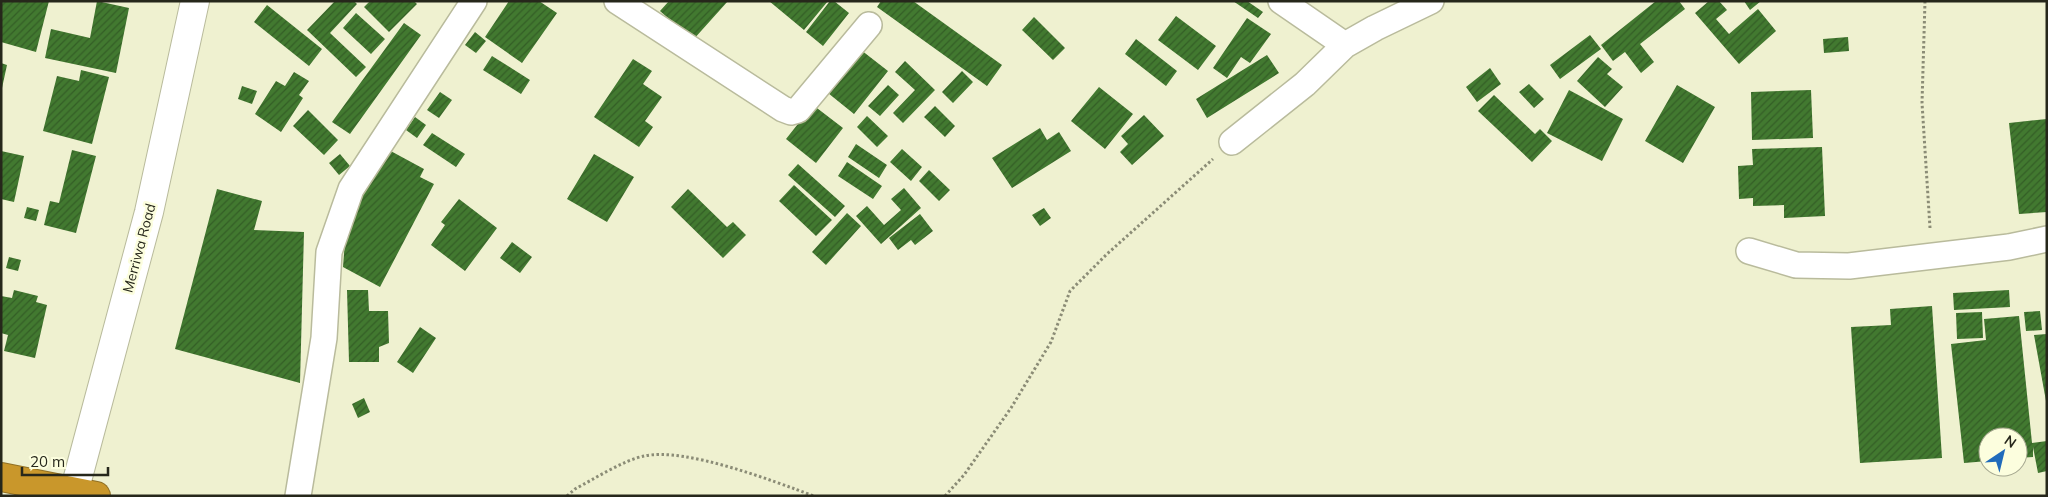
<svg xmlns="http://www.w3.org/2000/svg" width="2048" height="497" font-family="Mulish,sans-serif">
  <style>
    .building { fill: url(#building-hatch) }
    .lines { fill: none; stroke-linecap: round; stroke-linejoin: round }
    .street-casing { stroke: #b9bb9c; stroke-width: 28 }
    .secondary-casing { stroke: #b9bb9c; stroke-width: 30 }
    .highway-casing { stroke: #907025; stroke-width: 30 }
    .path { stroke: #8b8c76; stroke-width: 3; stroke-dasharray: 2.5 2.5; stroke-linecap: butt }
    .street { stroke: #fff; stroke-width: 25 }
    .secondary { stroke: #fff; stroke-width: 28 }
    .highway { stroke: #c9972b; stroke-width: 28 }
    .labels { text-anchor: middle; stroke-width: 5; stroke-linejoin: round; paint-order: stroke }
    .street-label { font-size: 14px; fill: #26271b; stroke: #fcfede }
  </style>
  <defs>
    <pattern id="building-hatch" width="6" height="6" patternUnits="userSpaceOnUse" patternTransform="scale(1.25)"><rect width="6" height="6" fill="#427930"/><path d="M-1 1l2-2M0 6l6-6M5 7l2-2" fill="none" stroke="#345e26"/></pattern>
  </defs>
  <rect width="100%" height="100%" fill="#eff1d0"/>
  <path class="building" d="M1,1h48l-13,51 -35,-10z
    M97,1l32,7 -13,65 -71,-15 6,-29 39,9z
    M335,1h19l3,3 -27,29 36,34 -10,10 -49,-47z
    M370,1h44l3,3 -28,28 -25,-25z
    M509,1h30l18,12 -35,50 -37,-26z
    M669,1h59l-35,39 -33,-29z
    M769,1h59l-24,29z
    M830,1h4l15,12 -26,33 -17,-14z
    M881,1h32l89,64 -15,21 -110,-79z
    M1233,1h14l16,11 -5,6z
    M1656,1h23l6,8 -45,35 14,18 -13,11 -16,-21 -12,9 -12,-16z
    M1709,1h10l8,9 -11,9 13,15 29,-25 18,22 -37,33 -44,-51z
    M1744,1h17l-11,9z
    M267,5l55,44 -13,17 -55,-44z
    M356,13l29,26 -14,15 -28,-26z
    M1176,16l40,30 -18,24 -40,-30z
    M1034,17l31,31 -12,12 -31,-30z
    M1247,18l24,16 -21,29 -9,-6 -14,21 -14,-10z
    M404,23l17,12 -71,99 -18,-12z
    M475,32l11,9 -10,12 -11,-8z
    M1590,35l11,14 -41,30 -10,-14z
    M1848,37l1,14 -25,2 -1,-14z
    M1136,39l41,32 -11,15 -41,-32z
    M861,50l27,21 -34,43 -26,-21z
    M1267,55l12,18 -72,45 -11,-19z
    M492,56l38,24 -9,14 -38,-24z
    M1598,57l14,12 -5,5 16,13 -18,20 -28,-26z
    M633,59l19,12 -9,13 19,13 -17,24 8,6 -14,20 -45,-30z
    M905,61l30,29 -32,33 -10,-10 22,-23 -20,-18z
    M1,63l6,2 -5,23h-1z
    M1490,68l11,16 -24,18 -11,-15z
    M81,70l28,7 -17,67 -49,-13 14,-55 22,5z
    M962,71l11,11 -20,21 -11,-11z
    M294,72l15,9 -10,14 4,3 -22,34 -26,-18 21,-33 9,5z
    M1529,84l15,15 -10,9 -15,-16z
    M888,85l11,10 -19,21 -12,-10z
    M1677,85l38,22 -32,56 -38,-22z
    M242,86l15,5 -5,13 -14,-5z
    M1099,87l34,27 -28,35 -34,-28z
    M1569,90l54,29 -21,42 -55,-28z
    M1811,90l2,48 -61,2 -1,-48z
    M440,92l12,8 -13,18 -12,-8z
    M1494,95l41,39 5,-5 12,12 -20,21 -54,-51z
    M813,105l30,23 -27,35 -30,-24z
    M935,106l20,20 -10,11 -21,-20z
    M308,110l30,30 -14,15 -31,-29z
    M1144,115l20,21 -32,29 -12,-13 8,-8 -7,-8z
    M867,116l21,20 -11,11 -20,-20z
    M415,117l11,8 -9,13 -11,-8z
    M2047,119v93l-28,2 -10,-91z
    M1040,128l7,12 12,-8 12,19 -59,37 -20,-30z
    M432,133l33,21 -9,13 -33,-22z
    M856,144l31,21 -8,13 -31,-21z
    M1822,147l3,69 -41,2v-13l-31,1v-8l-14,1 -1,-33 15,-1 -1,-16z
    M387,149l37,20 -4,8 14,7 -54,103 -37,-20 3,-40z
    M902,149l20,18 -11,14 -21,-19z
    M72,150l24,6 -20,77 -32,-8 6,-24 9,2z
    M1,151l23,5 -10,46 -13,-3z
    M340,154l10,12 -11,9 -10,-12z
    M594,154l40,23 -27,45 -40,-23z
    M847,162l35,24 -9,13 -35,-23z
    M798,164l47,42 -10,11 -47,-42z
    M929,170l21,20 -11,11 -20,-20z
    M794,185l38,35 -16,16 -37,-35z
    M904,188l17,20 -40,36 -25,-28 11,-10 17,19 17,-15 -10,-11z
    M217,189l45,12 -8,29 50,2 -4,151 -125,-34z
    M688,189l39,38 6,-5 13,13 -23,23 -52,-51z
    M459,199l38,29 -32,43 -34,-26 14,-20 -4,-3z
    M27,207l12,3 -3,11 -12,-3z
    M1044,208l7,10 -11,8 -8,-11z
    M847,213l14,13 -35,39 -14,-13z
    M920,214l13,17 -18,14 -4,-5 -13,10 -9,-12z
    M512,242l20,15 -12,16 -20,-15z
    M9,257l12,3 -3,11 -12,-3z
    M14,290l24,6 -2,6 11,3 -12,53 -31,-7 4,-16 -7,-2v-37l11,2z
    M347,290h21l1,21h19l1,32 -10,4v15h-30z
    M2009,290l1,17 -56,3 -1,-17z
    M1932,306l10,152 -82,5 -9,-136 40,-2 -1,-16z
    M2040,311l2,19 -16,1 -2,-19z
    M1982,312l1,26 -26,1 -1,-26z
    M2019,316l13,127 15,-2v30l-9,2 -5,-26v10l-15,1v-21h-30v24l-24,2 -13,-119 35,-4 -2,-21z
    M420,327l16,11 -23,35 -16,-11z
    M2047,334v67h-1l-12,-66z
    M364,398l6,14 -12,6 -6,-14z"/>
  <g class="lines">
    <defs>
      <path id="street" d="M617,1l166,108 8,3 7,-2 71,-85
        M1281,1l64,44
        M1232,142l73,-58 40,-39 30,-17 56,-27
        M1749,251l47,14 53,1 160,-19 38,-8
        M298,496l26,-158 5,-86 22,-63 123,-188"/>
      <path id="secondary" d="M74,492l75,-280 46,-211"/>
      <path id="highway" d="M1,477l95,19"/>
    </defs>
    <use href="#street" class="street-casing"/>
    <use href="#secondary" class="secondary-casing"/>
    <use href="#highway" class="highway-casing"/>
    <path class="path" d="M1925,1l-3,102 8,125
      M567,496l8,-7c19,-10 49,-29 69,-33 42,-9 129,25 170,40
      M945,496l19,-21 47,-67 40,-66 19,-51 37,-37 106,-95"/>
    <use href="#street" class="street"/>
    <use href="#secondary" class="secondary"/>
    <use href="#highway" class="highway"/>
  </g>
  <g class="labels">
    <g class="street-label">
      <text transform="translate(139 248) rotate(-75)" y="5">Merriwa Road</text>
    </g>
  </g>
  <rect width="2048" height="497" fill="none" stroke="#26271b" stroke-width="5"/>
  <g transform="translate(2003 452) rotate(35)"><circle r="24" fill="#fcfede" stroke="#a6a890"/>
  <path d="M0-4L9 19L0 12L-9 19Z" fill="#206bbb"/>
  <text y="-8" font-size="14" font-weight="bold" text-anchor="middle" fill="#26271b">N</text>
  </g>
  <path d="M22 467v8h86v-8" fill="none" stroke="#26271b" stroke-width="2.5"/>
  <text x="30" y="467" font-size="15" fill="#26271b" stroke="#fcfede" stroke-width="4" paint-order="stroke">20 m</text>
</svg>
